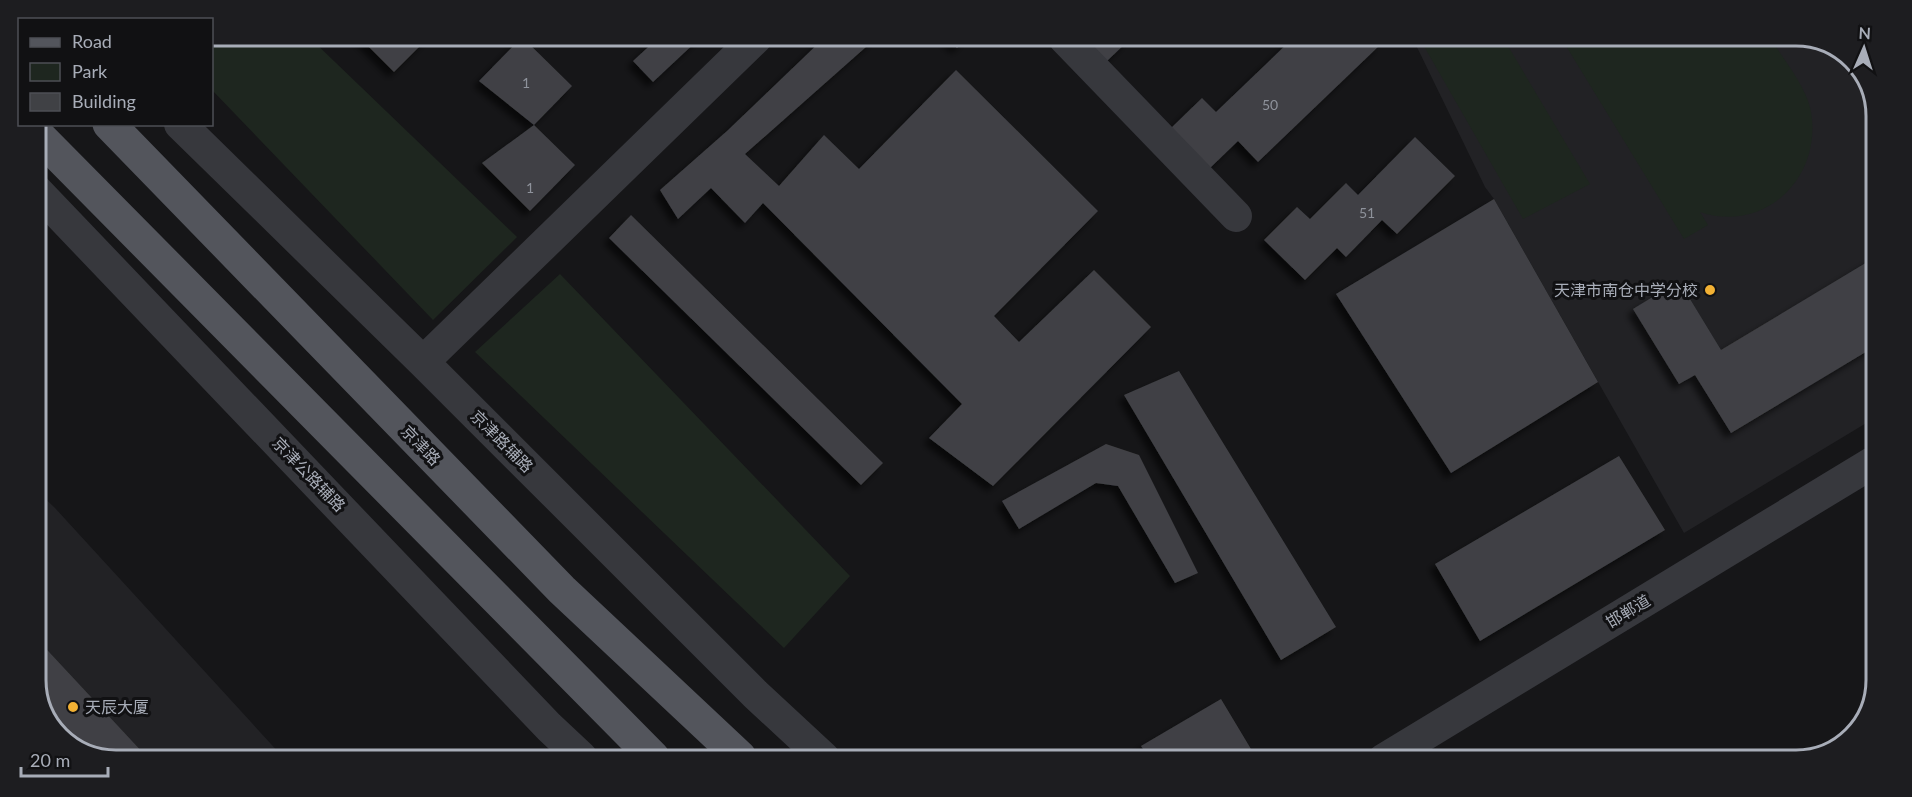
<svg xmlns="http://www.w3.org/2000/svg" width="1912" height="797" font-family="Lato,'Noto Sans SC',sans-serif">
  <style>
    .built { fill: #222225 }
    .green { fill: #1e261f }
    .building { fill: #404145; filter: url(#shadow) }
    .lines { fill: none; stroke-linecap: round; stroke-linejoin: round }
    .minor { stroke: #37383d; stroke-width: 32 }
    .major { stroke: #53555c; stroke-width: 33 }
    .poi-dot { fill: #f2b134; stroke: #111113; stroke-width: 2 }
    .labels { text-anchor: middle; stroke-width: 6; stroke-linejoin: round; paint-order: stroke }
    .number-label { font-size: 14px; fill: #8e929b }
    .poi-label { font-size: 16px; fill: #a8adb8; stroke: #111113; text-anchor: end }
    .street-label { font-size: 16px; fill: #a8adb8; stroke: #111113 }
    .rim { fill: none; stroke: #a8adb8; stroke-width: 3 }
  </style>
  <defs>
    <filter id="shadow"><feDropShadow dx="-5.5" dy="5.5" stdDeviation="3" flood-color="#0009"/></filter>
  </defs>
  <rect width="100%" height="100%" fill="#161618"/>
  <path class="built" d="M1414,41l412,1 33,26 17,43 -3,308 -189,114 -190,-334 -9,-12z
    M36,490l19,18 227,248 -196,-1 -33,-26 -17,-43z"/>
  <path class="green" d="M212,36l97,1 208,200 -84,83 -221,-230z
    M1421,41h84l85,143 -67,35z
    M1563,41l210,1c14,23 37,49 39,77 6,64 -51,114 -112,93l8,13 -24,14z
    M560,274l290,302 -66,72 -309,-296z"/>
  <path class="building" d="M359,37h70l-35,35z
    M522,37l50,49 -38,39 -55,-44z
    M658,38h42l-47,44 -20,-21z
    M824,38l51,1 -130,115 34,32 45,-51 35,34 97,-99 142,141 -104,105 25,26 75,-72 57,57 -158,159 -64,-48 33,-34 -199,-201 -18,20 -34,-35 -33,31 -18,-29 67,-59z
    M946,39h21l-10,9z
    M1085,39l44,1 -22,21z
    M1291,40h85l4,5 -122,117 -20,-21 -29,28 -39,-40 32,-31 14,14z
    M534,125l41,40 -45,46 -48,-48z
    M1415,137l40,39 -58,58 -15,-14 -36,37 -9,-9 -32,32 -41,-40 33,-33 13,12 36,-36 12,12z
    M1494,199l104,183 -147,91 -115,-179z
    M631,215l252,248 -22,22 -252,-247z
    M1874,258v89l-143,86 -36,-58 -16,9 -46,-75 46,-28 42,69z
    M1179,371l157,256 -55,33 -157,-265z
    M1106,444l33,11 59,118 -23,10 -57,-97 -22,-3 -77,46 -17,-28z
    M1619,456l46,74 -185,111 -45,-77z
    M36,638l109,117h-59l-33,-26 -17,-43z
    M1221,699l36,60h-107l-9,-13z"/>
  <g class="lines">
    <path class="minor" d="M1065,39l171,177
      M180,124l243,238 332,332 69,64
      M36,190l513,537 32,30
      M423,362l333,-324
      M1383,760l489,-297"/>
    <path class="major" d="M109,124l453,466 178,167
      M36,133l617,624"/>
  </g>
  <g class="poi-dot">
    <circle cx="1710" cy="290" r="6"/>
    <circle cx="73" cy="707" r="6"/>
  </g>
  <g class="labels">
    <g class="number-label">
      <text x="526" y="88">1</text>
      <text x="1270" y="110">50</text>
      <text x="530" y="193">1</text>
      <text x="1367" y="218">51</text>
    </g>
    <g class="poi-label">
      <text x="1698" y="296">天津市南仓中学分校</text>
      <text x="85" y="713" text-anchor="start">天辰大厦</text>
    </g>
    <g class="street-label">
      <text transform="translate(502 441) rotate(45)" y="6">京津路辅路</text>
      <text transform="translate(421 445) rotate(46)" y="6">京津路</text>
      <text transform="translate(309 474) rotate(46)" y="6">京津公路辅路</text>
      <text transform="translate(1628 611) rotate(-31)" y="6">邯郸道</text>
    </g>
  </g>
  <path d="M0 0H1912V797H0ZM116 46H1796A70 70 0 0 1 1866 116V680A70 70 0 0 1 1796 750H116A70 70 0 0 1 46 680V116A70 70 0 0 1 116 46Z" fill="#1d1d20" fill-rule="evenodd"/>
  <path class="rim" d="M116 46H1796A70 70 0 0 1 1866 116V680A70 70 0 0 1 1796 750H116A70 70 0 0 1 46 680V116A70 70 0 0 1 116 46Z"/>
  <rect x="18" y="18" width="195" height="108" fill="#111113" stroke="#4d4f55" stroke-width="1.5"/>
  <rect x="30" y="38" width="30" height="9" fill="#53555c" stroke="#4d4f55" stroke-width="1.5"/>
  <text x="72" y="48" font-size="18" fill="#a8adb8">Road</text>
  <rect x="30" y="63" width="30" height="18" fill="#1e261f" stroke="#4d4f55" stroke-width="1.5"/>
  <text x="72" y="78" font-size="18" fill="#a8adb8">Park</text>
  <rect x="30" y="93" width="30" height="18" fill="#404145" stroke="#4d4f55" stroke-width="1.5"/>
  <text x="72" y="108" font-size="18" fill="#a8adb8">Building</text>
  <g transform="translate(1864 48) rotate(3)" stroke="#111113" stroke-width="4.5" paint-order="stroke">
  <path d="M0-4.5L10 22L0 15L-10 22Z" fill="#a8adb8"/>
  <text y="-9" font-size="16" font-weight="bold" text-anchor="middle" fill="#a8adb8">N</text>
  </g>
  <path d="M21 767v9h87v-9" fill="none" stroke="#a8adb8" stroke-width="3"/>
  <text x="30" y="767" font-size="18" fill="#a8adb8" stroke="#111113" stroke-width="4.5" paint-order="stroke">20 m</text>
</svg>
